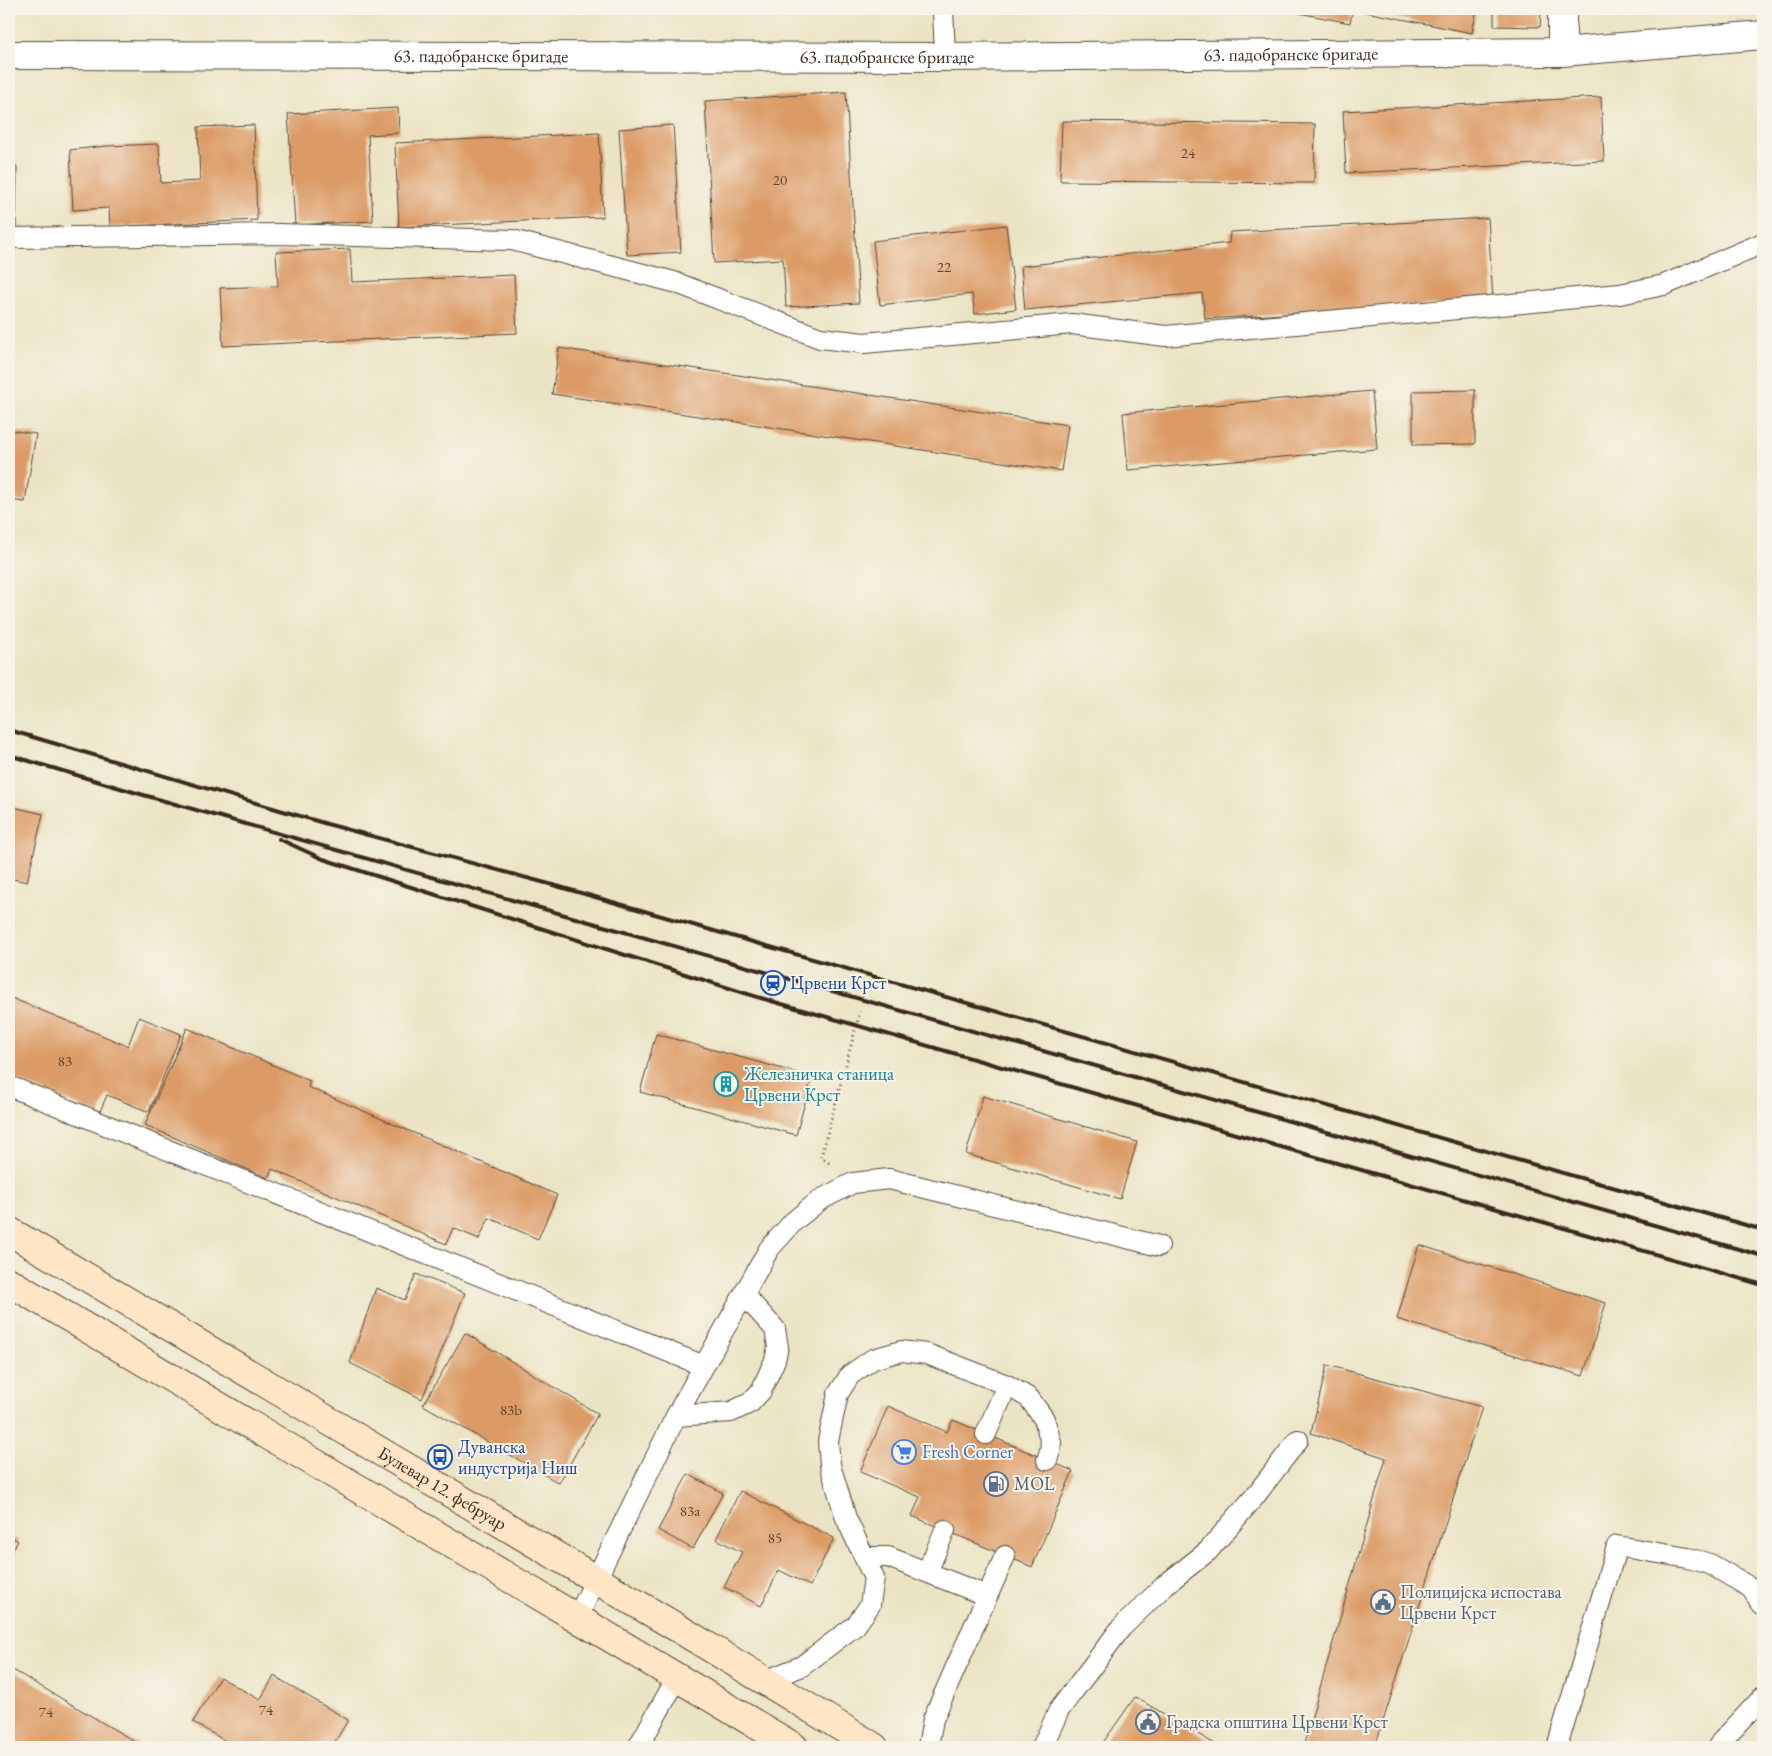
<svg xmlns="http://www.w3.org/2000/svg" width="1772" height="1756" font-family="'EB Garamond',serif">
  <style>
    .building { fill: #dc9b66 }
    .lines { fill: none; stroke-linecap: round; stroke-linejoin: round }
    .service-casing { stroke: #554637; stroke-width: 22 }
    .minor-casing { stroke: #554637; stroke-width: 30 }
    .secondary-casing { stroke: #554637; stroke-width: 30 }
    .path { stroke: #554637; stroke-width: 3; stroke-dasharray: 1 4; stroke-linecap: butt }
    .service { stroke: #fff; stroke-width: 20 }
    .minor { stroke: #fff; stroke-width: 28 }
    .secondary { stroke: #fde5c5; stroke-width: 28 }
    .rail { stroke: #3b2a1e; stroke-width: 4 }
    .labels { text-anchor: middle; stroke-width: 4; stroke-linejoin: round; paint-order: stroke }
    .number-label { font-size: 15px; fill: #634630 }
    .street-label { font-size: 18px; fill: #3b2a1e; stroke: #f7f3e8 }
    .transit-label { font-size: 18px; fill: #164399; stroke: #f7f3e8; text-anchor: start }
    .culture-label { font-size: 18px; fill: #0d838f; stroke: #f7f3e8; text-anchor: start }
    .shop-label { font-size: 18px; fill: #366cbe; stroke: #f7f3e8; text-anchor: start }
    .service-label { font-size: 18px; fill: #4e5e75; stroke: #f7f3e8; text-anchor: start }
  </style>
  <rect width="100%" height="100%" fill="#f7f3e8"/>
  <filter id="ink" filterUnits="userSpaceOnUse"><feTurbulence type="fractalNoise" baseFrequency=".02" numOctaves="2"/><feDisplacementMap in="SourceGraphic" scale="10" xChannelSelector="R" yChannelSelector="G"/><feConvolveMatrix kernelMatrix="1 2 1 2 8 2 1 2 1" color-interpolation-filters="sRGB"/></filter>
  <filter id="wash" filterUnits="userSpaceOnUse"><feTurbulence type="fractalNoise" baseFrequency=".0096" numOctaves="4" result="noise"/><feDisplacementMap in="SourceGraphic" scale="20" xChannelSelector="R" yChannelSelector="G"/><feGaussianBlur stdDeviation="1.12" result="paint"/><feColorMatrix in="noise" values="0 0 0 0 0 0 0 0 0 0 0 0 0 0 0 0 0 1.4 0 .05"/><feComposite in="paint" operator="in"/></filter>
  <g filter="url(#wash)">
    <rect width="100%" height="100%" fill="#ebe4c4"/>
    <g id="blocks">
      <path class="building" d="M1289,9h64l-3,14 -61,-12z
        M1361,9h116l-5,24 -111,-22z
        M1494,9h47l-1,18 -46,-1z
        M846,92l13,211 -73,4 -3,-48 -69,4 -9,-162z
        M1601,97l3,64 -258,12 -3,-62z
        M398,108l1,25 -31,2 5,86 -78,4 -7,-111z
        M1062,121l253,3 -1,59 -254,-2z
        M254,125l3,95 -147,7 -1,-19 -36,2 -3,-60 36,-4 53,-2 2,39 39,-2 -2,-54z
        M673,125l8,127 -54,3 -8,-126z
        M599,133l4,84 -204,10 -4,-84z
        M9,166h8l-1,64h-7z
        M1488,218l5,83 -288,18 -3,-26 -177,17 -4,-44 208,-23 1,-11z
        M1006,225l10,84 -41,5 -3,-20 -92,11 -7,-64z
        M350,249l2,33 162,-7 3,58 -294,13 -3,-58 58,-2 -2,-34z
        M559,348l509,77 -7,46 -509,-77z
        M1475,390v54l-62,1v-54z
        M1372,391l5,58 -249,21 -5,-57z
        M9,430l27,4 -11,68 -16,-2z
        M9,806l34,8 -16,68 -18,-4z
        M9,997l119,49 11,-29 42,17 -32,78 -42,-17 -8,19 -90,-37z
        M187,1028l123,53 -2,6 249,108 -19,44 -49,-21 -10,21 -26,-11 -7,16 -174,-75 -4,9 -123,-53z
        M656,1034l156,43 -16,58 -156,-43z
        M983,1096l154,46 -17,57 -154,-45z
        M1419,1245l187,58 -23,73 -186,-57z
        M416,1274l49,19 -43,106 -72,-36 26,-75 29,12z
        M465,1333l133,81 -39,69 -136,-78z
        M1327,1365l155,42 -107,340h-72l83,-289 -75,-25z
        M888,1406l59,26 6,-12 120,51 -41,96 -120,-51 8,-19 -60,-25z
        M688,1474l35,19 -30,56 -35,-19z
        M740,1491l94,47 -24,48 -31,-16 -18,36 -37,-19 18,-35 -26,-13z
        M9,1535l9,6 -9,15z
        M13,1670l131,77h-135v-70z
        M274,1676l74,44 -15,25 5,2h-108l2,-2 -39,-23 27,-45 40,23z
        M1135,1697l85,50h-120z"/>
    </g>
  </g>
  <g filter="url(#ink)">
    <use href="#blocks" fill-opacity="0" stroke="#554637" stroke-width="1"/>
    <g class="lines">
      <defs>
        <path id="service" d="M943,9l2,48
          M9,238l269,-4 234,6 162,42 146,56 44,5 208,-19 93,12 455,-42 44,-9 99,-42
          M9,1086l695,280
          M676,1416l55,-4 19,-9 11,-12 14,-31 3,-13 -3,-18 -31,-34
          M986,1434l21,-49
          M864,1557h24l99,39
          M927,1572l18,-42
          M577,1618l99,-202 93,-167 25,-28 26,-21 33,-17 36,-4 270,67
          M765,1681l37,-15 54,-41 14,-20 4,-27 -28,-60 -16,-53 -2,-24 10,-47 12,-19 23,-16 28,-8 26,3 80,31 22,13 15,21 7,23 -1,9 -3,9
          M638,1747l39,-69
          M928,1747l5,-28 72,-163
          M1042,1747l17,-37 62,-82 44,-43 43,-34 47,-55 43,-56
          M1557,1747l60,-201 71,12 22,6 41,24 12,18
          M1718,1747l3,-5 42,-45"/>
        <g id="minor">
          <path d="M1562,52v-43"/>
          <path id="s1" d="M9,55l936,2 617,-5 201,-17"/>
        </g>
        <g id="secondary">
          <path id="s2" d="M9,1231l667,396 198,120"/>
          <path d="M9,1282l568,336 217,129"/>
        </g>
      </defs>
      <use href="#service" class="service-casing"/>
      <use href="#minor" class="minor-casing"/>
      <use href="#secondary" class="secondary-casing"/>
      <path class="path" d="M829,1163l-8,-6 39,-145"/>
      <use href="#service" class="service"/>
      <use href="#minor" class="minor"/>
      <use href="#secondary" class="secondary"/>
      <path class="rail" d="M9,730l318,94 226,61 1210,345
        M9,755l138,41 1616,460
        M279,839l44,20 431,137 1009,289"/>
    </g>
  </g>
  <defs>
    <symbol id="station-ring" viewBox="-11 -11 22 22"><circle r="9.5" fill="#f7f3e8" stroke="#1a4fb4" stroke-width="1.5"/><path d="M-3-6H3Q5-6 5-4V2Q5 4 3 4L4.5 6H3L1.5 4h-3L-3 6H-4.5L-3 4Q-5 4-5 2V-4Q-5-6-3-6ZM-3.5-4v3h7v-3ZM-3.5 1v1.5H-2V1ZM2 1v1.5H3.5V1Z" fill="#1a4fb4"/></symbol>
    <symbol id="building-ring" viewBox="-11 -11 22 22"><circle r="9.5" fill="#f7f3e8" stroke="#0f9aa8" stroke-width="1.5"/><path d="M-4-6H4V6H1V3H-1V6H-4ZM-2.5-4.3h1.7v1.8h-1.7ZM.8-4.3h1.7v1.8H.8ZM-2.5-1h1.7V.8h-1.7ZM.8-1h1.7V.8H.8Z" fill="#0f9aa8"/></symbol>
    <symbol id="supermarket-ring" viewBox="-11 -11 22 22"><circle r="9.5" fill="#f7f3e8" stroke="#3f7fe0" stroke-width="1.5"/><path d="M-6-5.5h2.5l.6 2H6L4.5 2H-2.5L-4.4-4H-6ZM-1.5 3.2a1.3 1.3 0 1 0 .1 0ZM3 3.2a1.3 1.3 0 1 0 .1 0Z" fill="#3f7fe0"/></symbol>
    <symbol id="bus-ring" viewBox="-11 -11 22 22"><circle r="9.5" fill="#f7f3e8" stroke="#1a4fb4" stroke-width="1.5"/><path d="M-5-6H5V4H4V6H2V4H-2V6H-4V4H-5ZM-3.5-4V0h7V-4ZM-3.5 1.2v1.5H-2V1.2ZM2 1.2v1.5H3.5V1.2Z" fill="#1a4fb4"/></symbol>
    <symbol id="fuel-ring" viewBox="-11 -11 22 22"><circle r="9.5" fill="#f7f3e8" stroke="#5c6f8a" stroke-width="1.5"/><path d="M-5.5-6h7V0h2V4h1.3V-2.5L3-4.5l.8-.8L6-3V5H2.5V1h-1V6h-7ZM-4.2-4.7v3.2H.2V-4.7Z" fill="#5c6f8a"/></symbol>
    <symbol id="civic-ring" viewBox="-11 -11 22 22"><circle r="9.5" fill="#f7f3e8" stroke="#5c6f8a" stroke-width="1.5"/><path d="M-.6-6.5H3V-4.5H.6V-3L4-1V1h2V6H-6V1h2V-1L-.6-3ZM-1.2 2.5V6h2.4V2.5Z" fill="#5c6f8a"/></symbol>
  </defs>
  <g fill-rule="evenodd">
    <use href="#station-ring" x="759" y="969" width="28" height="28"/>
    <use href="#building-ring" x="712" y="1070" width="28" height="28"/>
    <use href="#supermarket-ring" x="890" y="1438" width="28" height="28"/>
    <use href="#bus-ring" x="426" y="1443" width="28" height="28"/>
    <use href="#fuel-ring" x="982" y="1470" width="28" height="28"/>
    <use href="#civic-ring" x="1369" y="1588" width="28" height="28"/>
    <use href="#civic-ring" x="1134" y="1708" width="28" height="28"/>
  </g>
  <g class="labels">
    <g class="number-label">
      <text x="1188" y="158">24</text>
      <text x="780" y="185">20</text>
      <text x="944" y="272">22</text>
      <text x="65" y="1066">83</text>
      <text x="511" y="1415">83b</text>
      <text x="690" y="1516">83a</text>
      <text x="775" y="1543">85</text>
      <text x="266" y="1715">74</text>
      <text x="46" y="1717">74</text>
    </g>
    <g class="street-label">
      <text dy="6" stroke="none"><textPath href="#s1" startOffset="1282">63. падобранске бригаде</textPath></text>
      <text dy="6" stroke="none"><textPath href="#s1" startOffset="472">63. падобранске бригаде</textPath></text>
      <text dy="6" stroke="none"><textPath href="#s1" startOffset="878">63. падобранске бригаде</textPath></text>
      <text dy="6" stroke="none"><textPath href="#s2" startOffset="504">Булевар 12. фебруар</textPath></text>
    </g>
    <g class="transit-label">
      <text x="790" y="989">Црвени Крст</text>
      <text x="458" y="1453">Дуванска<tspan x="458" dy="21">индустрија Ниш</tspan></text>
    </g>
    <g class="culture-label">
      <text x="744" y="1080">Железничка станица<tspan x="744" dy="21">Црвени Крст</tspan></text>
    </g>
    <g class="shop-label">
      <text x="922" y="1458">Fresh Corner</text>
    </g>
    <g class="service-label">
      <text x="1014" y="1490">MOL</text>
      <text x="1400" y="1598">Полицијска испостава<tspan x="1400" dy="21">Црвени Крст</tspan></text>
      <text x="1166" y="1728">Градска општина Црвени Крст</text>
    </g>
  </g>
  <rect width="1772" height="1756" fill="none" stroke="#f7f3e8" stroke-width="30"/>
</svg>
